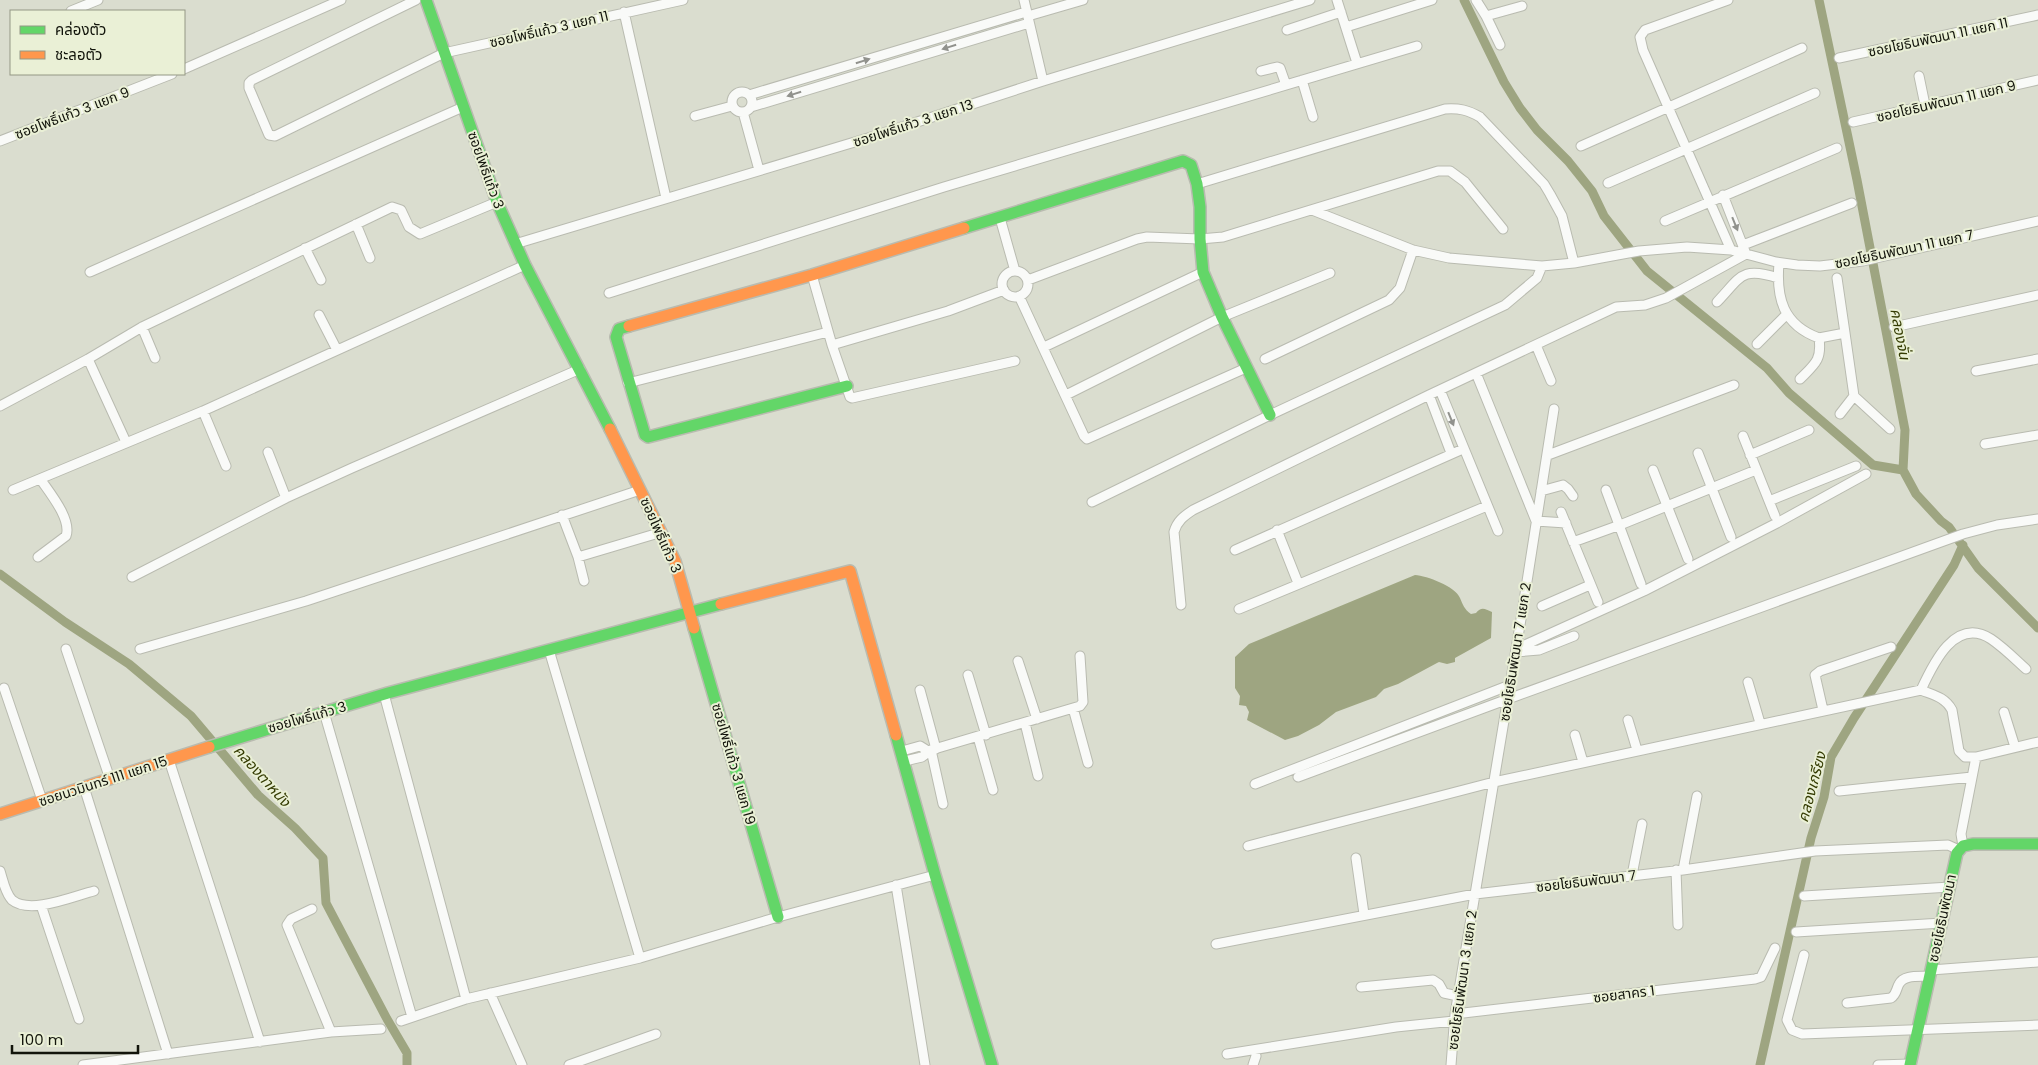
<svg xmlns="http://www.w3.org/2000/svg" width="2038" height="1065" font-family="Poppins,'Noto Sans Thai',sans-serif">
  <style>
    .water { fill: #9ea581 }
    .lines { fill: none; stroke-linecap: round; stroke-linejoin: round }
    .canal { stroke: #9ea581; stroke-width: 9 }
    .street-casing { stroke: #b9bbb0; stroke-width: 11 }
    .fast-casing { stroke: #b9bbb0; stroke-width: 14 }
    .slow-casing { stroke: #b9bbb0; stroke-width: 14 }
    .street { stroke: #f9faf8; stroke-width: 9 }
    .fast { stroke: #63d668; stroke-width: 11 }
    .slow { stroke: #ff974d; stroke-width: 11 }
    .oneway { fill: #91928d }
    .labels { text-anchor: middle; stroke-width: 4; stroke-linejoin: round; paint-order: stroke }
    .street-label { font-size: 14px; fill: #12140b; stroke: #eaf0d6 }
    .water-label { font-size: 15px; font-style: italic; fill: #353c03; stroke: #eaf0d6 }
  </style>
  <rect width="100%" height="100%" fill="#daddcf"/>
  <path class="water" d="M1415,575c12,1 40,11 45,23 3,7 4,11 11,16l5,-1c5,-6 8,-5 16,-1l-1,26 -36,20v4l-8,2 -8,-2 -2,1 -39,21 -14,5 -8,8 -40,15 -17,13 -21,11 -13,4 -38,-20 2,-8 -3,-6 -7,-1 1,-9 -5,-8v-31l14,-13z"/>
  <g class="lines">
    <path class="canal" d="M1464,0l40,82 16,26 17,22 31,31 24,30 12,25 43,55 120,97 22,25 84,72 30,5
      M1819,0l38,180 48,250 -2,40 13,24 25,27 8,6 29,41 60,60
      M0,574l65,48 64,42 62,52 67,79 37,33 28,30 3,45 61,116 20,34v12
      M1760,1065l51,-227 13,-41 7,-40 23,-39 100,-153 9,-20"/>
    <defs>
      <path id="street" d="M416,0l-164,80 -3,3v5l20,47 6,1 169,-83 239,-53
        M1024,0l19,81
        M1337,0l20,63
        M1476,0l10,16 14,29
        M1728,0l-83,30 -5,7 3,13 88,200
        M71,11l27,-11
        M624,12l42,186
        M1028,16l55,-16
        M1486,16l36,-10
        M1346,27l86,-27
        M1287,30l54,-18
        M1839,58l199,-43
        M184,69l157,-69
        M1261,71l16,-4 3,1 6,17
        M1919,76l6,29
        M1302,80l11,37
        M732 102a10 10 0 1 1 20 0a10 10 0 1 1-20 0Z
        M749,95l277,-83
        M751,107l278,-84
        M743,112l16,58
        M695,116l37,-10
        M1853,122l185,-42
        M0,141l172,-67
        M1581,146l221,-98
        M1608,183l207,-90
        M1197,184l248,-75c14,-1 23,1 35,8l64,67 6,10 12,22 12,47
        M1312,210l101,40 36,8 93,8 32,-3 65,-12 48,-4 44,3 45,12 21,3 23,1 43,-5 175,-40
        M1000,218l15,53
        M1665,221l172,-73
        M356,224l14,34
        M515,244l353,-106 175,-57 267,-81
        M1743,245l109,-42
        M305,248l16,32
        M1779,263c-3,35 4,62 40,75 3,22 -4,26 -19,41
        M1002 284a13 13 0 1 1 26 0a13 13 0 1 1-26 0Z
        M90,272l373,-165
        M812,275l20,70 18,52 2,1 163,-37
        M1837,278l8,55
        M1028,280l109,-41 10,-2 53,2 23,-2 215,-66h12l15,11 38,47
        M609,293l335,-106 473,-141
        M1019,296l65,140 3,3 159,-71
        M1717,302c24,-25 24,-36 61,-24
        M319,315l18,35
        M142,327l13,31
        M1894,327l144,-32
        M1819,338l26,-5 9,63 -14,18
        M1757,344l29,-29
        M832,345l116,-34 56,-21
        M1536,345l15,36
        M1044,347l159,-75
        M88,359l38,83
        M1265,359l124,-59 11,-12 13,-38
        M1976,371l62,-12
        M1476,373l60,148 30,2
        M628,383l200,-51
        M1440,390l58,141
        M1066,395l156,-78 108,-44
        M1429,395l22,58
        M1854,396l36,33
        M0,406l88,-47 54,-32 250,-120 9,3 8,17 11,7 77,-32
        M203,411l23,55
        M1743,436l32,80
        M1985,444l53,-9
        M268,452l18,46
        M1698,453l33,84
        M1548,455l186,-70
        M1750,455l59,-25
        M1653,470l35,89
        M13,490l190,-79 322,-146
        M1606,490l35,94
        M1541,491l22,-6 5,4 5,7
        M1769,501l87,-35
        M1092,502l178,-87 235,-110 32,-27 5,-12
        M1561,512l37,90
        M562,515l16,42 6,24
        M1277,530l21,53
        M1573,542l47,-17 136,-55
        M1235,550l228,-101
        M38,557l28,-21c6,-16 -16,-43 -25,-56
        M578,557l84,-25
        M132,577l154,-79 66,-30 228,-99
        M1181,605l-7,-73c3,-11 10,-16 19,-22l236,-115 187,-88 29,-2 21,-7 80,-44 -23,-59
        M1542,606l48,-21
        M1239,609l248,-103
        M66,649l44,130
        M140,649l166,-48 334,-111
        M1516,649l128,-58 133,-68 89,-49
        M549,650l91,308
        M1516,652l23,-2 35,-14
        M1018,661l19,58
        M968,675l18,60
        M1748,682l12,41
        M4,688l38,112
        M920,690l16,59
        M1921,690c12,-26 34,-74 70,-51 12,8 24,20 35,30
        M384,694l82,305
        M1073,708l15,55
        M1823,710l-8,-35 5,-4 71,-24
        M324,712l88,305
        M2004,712l11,35
        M1628,720l9,30
        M1025,723l13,53
        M1575,735l8,27
        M978,737l15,53
        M931,750l12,54
        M902,751l18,-5 8,5
        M169,760l91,282
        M905,761l17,-4 9,-7 149,-44 3,-4 -3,-46
        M1298,777l210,-78 455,-165 34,-9 41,-6
        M1255,784l255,-99
        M84,787l84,267
        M1839,791l133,-14
        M1248,846l246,-64 427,-92c12,5 24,7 31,20l7,41 6,6h11l62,-15
        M1963,846l-2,-12 15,-77
        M1356,858l8,56
        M1676,870l2,55
        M1683,870l14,-74
        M0,871c3,9 5,22 12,29 18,15 62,-4 82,-9
        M1632,875l10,-51
        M896,885l29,180
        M1804,896l146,-9
        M41,905l38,114
        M312,909l-21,10 -4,6 44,107
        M1796,932l146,-9
        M1216,944l259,-50 208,-24 132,-19 133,-6 11,5
        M1804,955l-17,65 5,10 10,4 236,-9
        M1931,970l107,-8
        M1361,987l72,-7 6,4 5,9 14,3
        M490,993l32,72
        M1847,1003l44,-5c6,-4 5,-9 8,-14 5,-10 21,-7 31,-8
        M1455,1014l300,-35 6,-2 14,-29
        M401,1021l65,-22 174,-41 138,-41 157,-42
        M1227,1054l169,-27 58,-6
        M83,1065l248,-33 50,-3
        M569,1065l87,-31
        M1253,1065l3,-9
        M1451,1065l4,-51 68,-407 31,-198
        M1878,1065l32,-1"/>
      <path id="fast" d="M426,0l71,202 28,63 85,164
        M964,228l219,-67 8,4 6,19 3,23v32l3,33 19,45 48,98
        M629,326l-10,3 -3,8 29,98 3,2 199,-51
        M694,628l84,289
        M896,735l39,140 57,190
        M209,747l179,-54 333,-89
        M1910,1065l47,-212 6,-7 10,-2h65"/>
      <path id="slow" d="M629,326l183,-51 152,-47
        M610,429l65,132 19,67
        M721,604l129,-33 46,164
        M0,814l209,-67"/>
    </defs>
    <use href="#street" class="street-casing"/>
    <use href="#fast" class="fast-casing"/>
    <use href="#slow" class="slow-casing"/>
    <use href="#street" class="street"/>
    <use href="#fast" class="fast"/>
    <use href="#slow" class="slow"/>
  </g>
  <defs><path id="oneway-solid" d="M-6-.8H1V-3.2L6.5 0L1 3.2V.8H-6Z" transform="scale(1.25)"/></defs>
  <g class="oneway">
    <use href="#oneway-solid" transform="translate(949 47) rotate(163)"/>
    <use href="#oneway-solid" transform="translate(863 61) rotate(-17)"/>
    <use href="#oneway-solid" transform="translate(794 94) rotate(163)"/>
    <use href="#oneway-solid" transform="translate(1735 224) rotate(68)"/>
    <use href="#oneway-solid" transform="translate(1451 419) rotate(68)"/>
  </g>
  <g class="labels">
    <g class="street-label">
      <text transform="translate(549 29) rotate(-13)" y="5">ซอยโพธิ์แก้ว 3 แยก 11</text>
      <text transform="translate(1938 37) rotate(-12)" y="5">ซอยโยธินพัฒนา 11 แยก 11</text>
      <text transform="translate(1946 101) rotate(-13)" y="5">ซอยโยธินพัฒนา 11 แยก 9</text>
      <text transform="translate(72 113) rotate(-21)" y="5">ซอยโพธิ์แก้ว 3 แยก 9</text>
      <text transform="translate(913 123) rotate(-18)" y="5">ซอยโพธิ์แก้ว 3 แยก 13</text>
      <text transform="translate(486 170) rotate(70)" y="5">ซอยโพธิ์แก้ว 3</text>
      <text transform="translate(1904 249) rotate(-12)" y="5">ซอยโยธินพัฒนา 11 แยก 7</text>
      <text transform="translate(661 535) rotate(66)" y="5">ซอยโพธิ์แก้ว 3</text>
      <text transform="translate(1515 652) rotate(-81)" y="5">ซอยโยธินพัฒนา 7 แยก 2</text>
      <text transform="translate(307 717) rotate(-16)" y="5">ซอยโพธิ์แก้ว 3</text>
      <text transform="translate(734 764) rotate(74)" y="5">ซอยโพธิ์แก้ว 3 แยก 19</text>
      <text transform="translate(103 781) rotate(-18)" y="5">ซอยนวมินทร์ 111 แยก 15</text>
      <text transform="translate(1586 881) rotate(-7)" y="5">ซอยโยธินพัฒนา 7</text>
      <text transform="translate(1942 918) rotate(-78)" y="5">ซอยโยธินพัฒนา</text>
      <text transform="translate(1462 980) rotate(-82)" y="5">ซอยโยธินพัฒนา 3 แยก 2</text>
      <text transform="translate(1624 994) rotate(-7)" y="5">ซอยสาคร 1</text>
    </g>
    <g class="water-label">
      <text transform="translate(1900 334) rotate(79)" y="5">คลองจั่น</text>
      <text transform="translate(262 776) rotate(48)" y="5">คลองตาหนัง</text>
      <text transform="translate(1812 787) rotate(-75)" y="5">คลองเกรียง</text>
    </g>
  </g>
  <rect x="10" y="10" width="175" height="65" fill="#eaf0d6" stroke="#949885"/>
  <rect x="20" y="26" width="25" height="8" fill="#63d668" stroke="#949885"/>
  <text x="55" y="35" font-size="15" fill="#12140b">คล่องตัว</text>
  <rect x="20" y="51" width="25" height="8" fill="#ff974d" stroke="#949885"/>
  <text x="55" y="60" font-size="15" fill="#12140b">ชะลอตัว</text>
  <path d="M12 1045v8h126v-8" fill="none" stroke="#12140b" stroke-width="2.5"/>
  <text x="20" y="1045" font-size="15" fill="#12140b" stroke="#eaf0d6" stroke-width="4" paint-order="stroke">100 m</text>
</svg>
